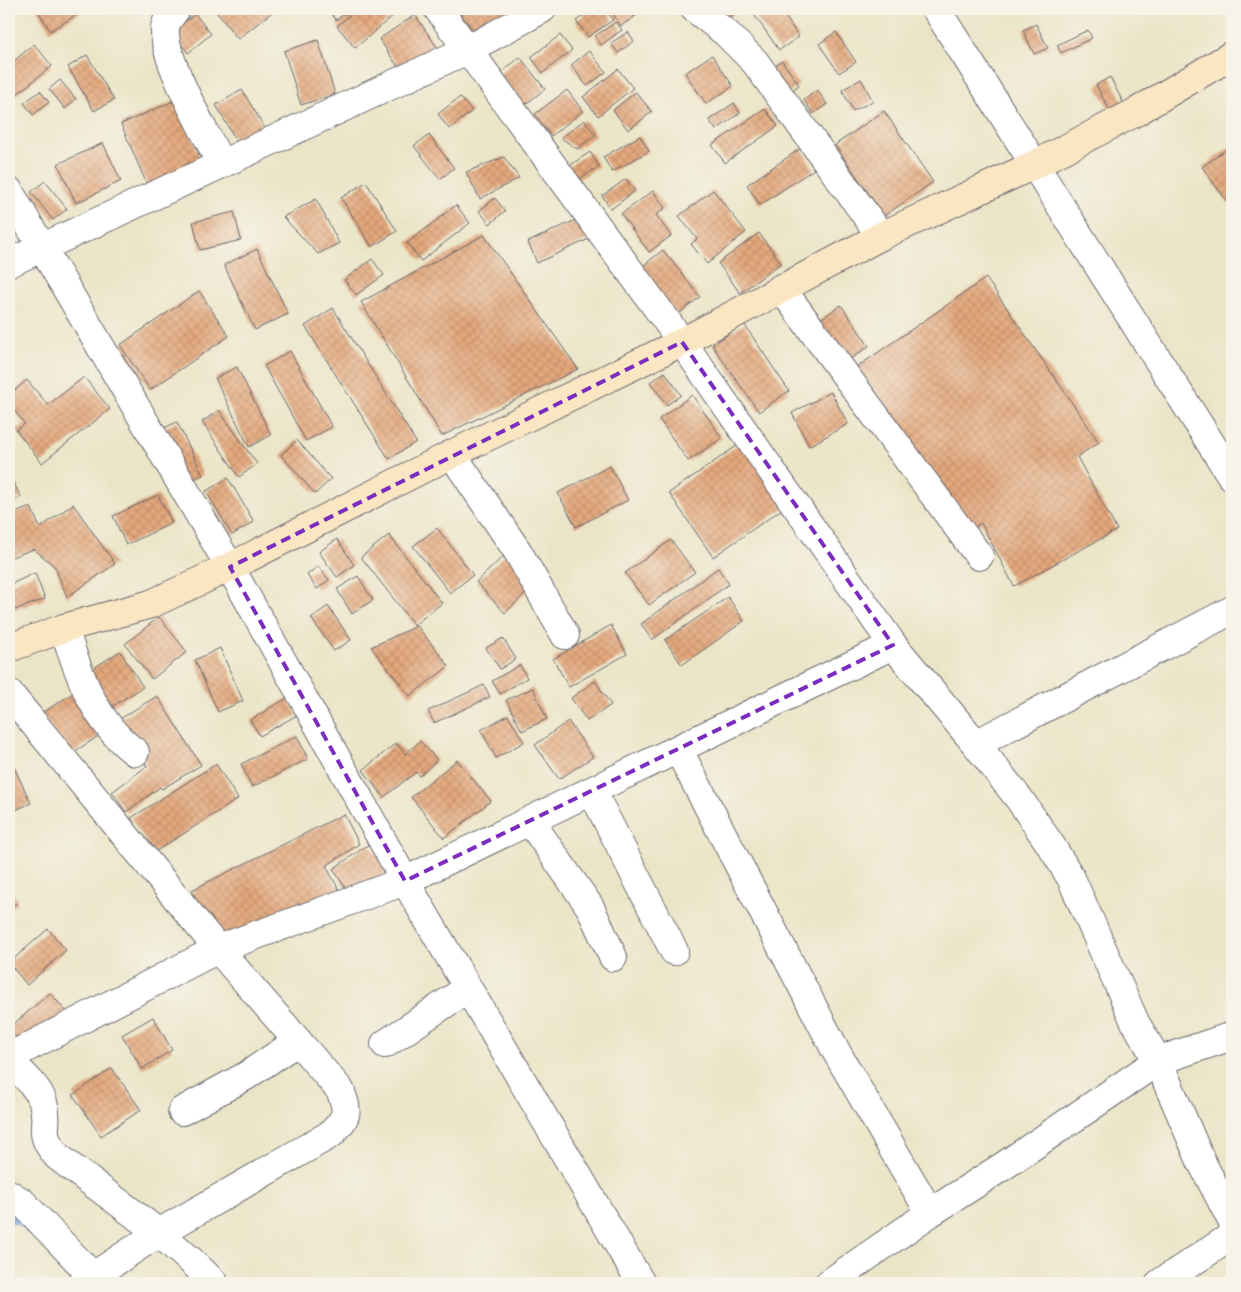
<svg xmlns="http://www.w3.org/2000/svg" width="1241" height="1292" font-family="'Libre Caslon Text',serif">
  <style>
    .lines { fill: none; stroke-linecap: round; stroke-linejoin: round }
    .stream { stroke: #71a2db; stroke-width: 9 }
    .building { fill: url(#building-cross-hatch) }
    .minor-casing { stroke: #68666c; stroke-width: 30 }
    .secondary-casing { stroke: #68666c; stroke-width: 30 }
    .minor { stroke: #fff; stroke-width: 28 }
    .secondary { stroke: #fbe6c4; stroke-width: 28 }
    .marked { fill: none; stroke: #7b2cbf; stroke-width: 4; stroke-dasharray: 10 6; stroke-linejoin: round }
  </style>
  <defs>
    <pattern id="building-cross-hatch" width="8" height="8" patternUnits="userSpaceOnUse" patternTransform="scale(1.25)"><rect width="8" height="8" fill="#e4a87c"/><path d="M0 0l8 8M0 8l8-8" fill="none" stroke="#c3906c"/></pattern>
  </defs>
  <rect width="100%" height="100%" fill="#f7f3e8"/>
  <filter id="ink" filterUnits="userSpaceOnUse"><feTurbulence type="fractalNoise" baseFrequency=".02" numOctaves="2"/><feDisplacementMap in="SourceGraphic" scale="10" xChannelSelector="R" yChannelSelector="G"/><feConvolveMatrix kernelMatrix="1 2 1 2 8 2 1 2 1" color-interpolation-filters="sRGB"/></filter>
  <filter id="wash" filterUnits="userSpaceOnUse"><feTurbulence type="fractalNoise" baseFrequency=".0096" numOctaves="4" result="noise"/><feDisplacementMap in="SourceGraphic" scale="20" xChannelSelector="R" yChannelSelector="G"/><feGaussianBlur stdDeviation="1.12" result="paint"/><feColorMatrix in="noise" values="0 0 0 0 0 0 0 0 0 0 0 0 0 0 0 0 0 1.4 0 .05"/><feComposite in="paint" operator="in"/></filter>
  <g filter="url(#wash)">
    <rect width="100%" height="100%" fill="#ebe5c8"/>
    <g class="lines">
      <path class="stream" d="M9,1218l13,3 7,8"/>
    </g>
    <g id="blocks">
      <path class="building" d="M37,9h49l-36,22z
        M214,9h62l-38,30z
        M327,9h24l-15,11z
        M357,9h44l-46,39 -18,-22z
        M456,9h63l-40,27z
        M593,9h12l8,11 -25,17 -12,-16z
        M610,9h35l-24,17z
        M722,9h19l-13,9z
        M765,9h15l19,28 -20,13 -24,-34z
        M195,14l16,20 -23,19 -16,-21z
        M415,15l24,35 -36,24 -24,-35z
        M616,22l6,8 -21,15 -6,-9z
        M1036,24l12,24 -14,6 -11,-24z
        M1088,30l4,8 -31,15 -4,-8z
        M628,32l6,9 -16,12 -7,-10z
        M836,32l20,30 -17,11 -20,-29z
        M560,35l12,15 -29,23 -12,-16z
        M318,40l17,54 -34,11 -17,-54z
        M34,44l18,22 -41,33 -2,-3v-31z
        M589,51l17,21 -19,14 -16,-21z
        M87,55l27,45 -20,11 -26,-44z
        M712,55l21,31 -27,18 -21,-31z
        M520,57l25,32 -23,18 -25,-31z
        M782,61l17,24 -15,11 -16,-25z
        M618,69l15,19 -35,28 -15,-19z
        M1110,77l14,27 -14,7 -14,-26z
        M861,79l12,22 -20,10 -11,-21z
        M60,80l16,19 -11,10 -16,-20z
        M242,90l24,40 -27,16 -23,-41z
        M567,90l16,21 -32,25 -16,-22z
        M817,90l10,14 -14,10 -9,-14z
        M40,91l9,11 -16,13 -9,-12z
        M636,92l16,20 -24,18 -15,-20z
        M460,97l12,14 -23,18 -11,-15z
        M176,100l27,64 -55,23 -27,-63z
        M734,103l6,10 -24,17 -7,-10z
        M765,109l13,17 -53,37 -13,-18z
        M884,111l49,71 -49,34 -49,-71z
        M584,120l12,15 -19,14 -16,-11z
        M429,135l25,33 -14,11 -26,-33z
        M640,136l9,15 -37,21 -9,-15z
        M103,143l18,38 -45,22 -18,-39z
        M1232,145v55l-4,3 -26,-36z
        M801,148l13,21 -54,36 -13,-20z
        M590,152l9,14 -27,18 -9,-14z
        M504,157l15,21 -39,21 -14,-27z
        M626,179l9,12 -24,18 -9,-13z
        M45,181l22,28 -14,11 -22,-28z
        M366,182l31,49 -25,16 -31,-49z
        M713,190l33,42 -39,32 -16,-20 6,-5 -18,-23z
        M653,191l12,17 -9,7 15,21 -22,16 -28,-38z
        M495,198l10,13 -15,13 -11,-13z
        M316,199l23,44 -21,11 -35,-37z
        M456,205l14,18 -49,38 -14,-18z
        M234,212l7,28 -41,10 -7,-28z
        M580,218l9,21 -52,24 -9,-21z
        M759,233l22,30 -41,30 -22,-30z
        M484,235l94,134 -136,67 -81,-134z
        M257,249l31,65 -33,16 -31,-65z
        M663,250l37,47 -23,18 -37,-47z
        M372,259l12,16 -28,20 -12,-15z
        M986,278l113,164 -22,15 40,73 -103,56 -33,-63 -12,8 -112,-164z
        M199,291l30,45 -79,54 -30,-45z
        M841,305l28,41 -23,16 -28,-41z
        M333,308l83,134 -27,17 -84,-133z
        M744,324l45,67 -30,21 -47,-67z
        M290,351l42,76 -26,14 -42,-75z
        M237,367l34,68 -22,12 -34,-69z
        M665,372l16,23 -14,10 -17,-23z
        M84,377l26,32 -68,54 -26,-33 9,-6 -16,-20v-9l18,-15 21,25z
        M831,392l17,32 -39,22 -17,-33z
        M692,395l30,43 -34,23 -29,-42z
        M219,410l38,54 -18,13 -37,-55z
        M177,422l26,53 -17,8 -26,-53z
        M297,440l34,39 -16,15 -34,-39z
        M741,443l44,64 -72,50 -44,-64z
        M610,466l18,34 -52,27 -18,-34z
        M9,474l12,23 -12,6z
        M228,478l26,44 -22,13 -26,-44z
        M158,495l14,28 -46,22 -13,-29z
        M73,504l42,60 -48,33 -12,-30 -21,-18 -25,9v-43l22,-8 9,21z
        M437,528l36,47 -23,18 -37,-47z
        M389,535l53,68 -28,22 -53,-68z
        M337,539l17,26 -17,12 -18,-25z
        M671,540l24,32 -46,33 -24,-32z
        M506,554l28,31 -29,28 -29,-31z
        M318,566l11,14 -12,9 -10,-14z
        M718,568l11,16 -77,56 -11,-16z
        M35,573l10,26 -36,13v-27z
        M358,576l15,24 -21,14 -15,-25z
        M728,597l16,24 -62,44 -17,-25z
        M328,606l23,34 -17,11 -23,-33z
        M159,617l28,35 -35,27 -27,-35z
        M611,625l16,29 -58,33 -16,-28z
        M417,626l32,40 -39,30 -39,-49z
        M503,638l13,21 -16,10 -14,-21z
        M220,648l23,53 -25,11 -23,-52z
        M120,651l23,36 -38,24 -22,-36z
        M520,665l7,13 -27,16 -8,-13z
        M595,681l16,24 -24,16 -16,-23z
        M484,685l6,12 -56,26 -6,-12z
        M81,688l27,42 -39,25 -27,-42z
        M533,688l14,31 -25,12 -16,-31z
        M157,696l44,69 -39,24 -2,-2 -34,25 -14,-20 35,-26 -29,-46z
        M287,698l10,17 -37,21 -10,-16z
        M508,715l16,27 -28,16 -15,-28z
        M568,721l25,36 -34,22 -24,-34z
        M297,736l11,23 -56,28 -11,-23z
        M420,741l17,19 -17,16 -4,-4 -32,25 -21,-27 33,-27 9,11z
        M9,757l22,46 -22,10z
        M457,760l34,41 -47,37 -33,-41z
        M216,764l22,35 -85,54 -22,-35z
        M344,814l15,30 -33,22 17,31 -129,44 -22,-51z
        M369,844l19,27 -37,25 -18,-27z
        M9,890l9,12 -9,7z
        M48,929l18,21 -39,35 -18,-22z
        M50,993l16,18 -42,35 -15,-18z
        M153,1017l19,33 -30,19 -20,-34z
        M112,1068l29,42 -40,26 -28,-41z"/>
    </g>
  </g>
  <g filter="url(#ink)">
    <use href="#blocks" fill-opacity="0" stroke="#68666c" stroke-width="1"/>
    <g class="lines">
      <defs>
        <path id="minor" d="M176,9c-4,6 -11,12 -11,20 -2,31 41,104 56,135
          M438,9l244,333 211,303 83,99 44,56 32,47 19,31 64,144 23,39 43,100 31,60
          M695,9l31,24 29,29 126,174
          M936,9l296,468
          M9,191l221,376 175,314 236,402
          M9,263l460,-214 73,-40
          M781,288l198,268
          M452,454l66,98 47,83
          M64,628c14,45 31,95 71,124
          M9,693l209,256 122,141c9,23 8,26 -9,44l-174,100 -74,49
          M976,744l256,-134
          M678,749l159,304 93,160
          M592,791l82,160
          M530,821l60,86 23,50
          M385,1044l82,-55
          M9,1057l209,-108 187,-68 488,-236
          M9,1060c12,13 28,25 34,42 8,26 -8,27 14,54 52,41 111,79 157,127
          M182,1111l64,-35 52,-35
          M9,1194l13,8 77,81
          M829,1283l101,-70 75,-48 153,-104 74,-25
          M1160,1283l72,-47"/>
        <path id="secondary" d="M9,648l55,-20 87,-24 79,-37 222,-113 230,-112 199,-106 153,-71 102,-53 96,-57"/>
      </defs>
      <use href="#minor" class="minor-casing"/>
      <use href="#secondary" class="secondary-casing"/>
      <use href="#minor" class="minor"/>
      <use href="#secondary" class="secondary"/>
    </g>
  </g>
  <path class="marked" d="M682,342l211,303 -488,236 -175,-314z"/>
  <rect width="1241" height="1292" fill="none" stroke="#f7f3e8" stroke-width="30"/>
</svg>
